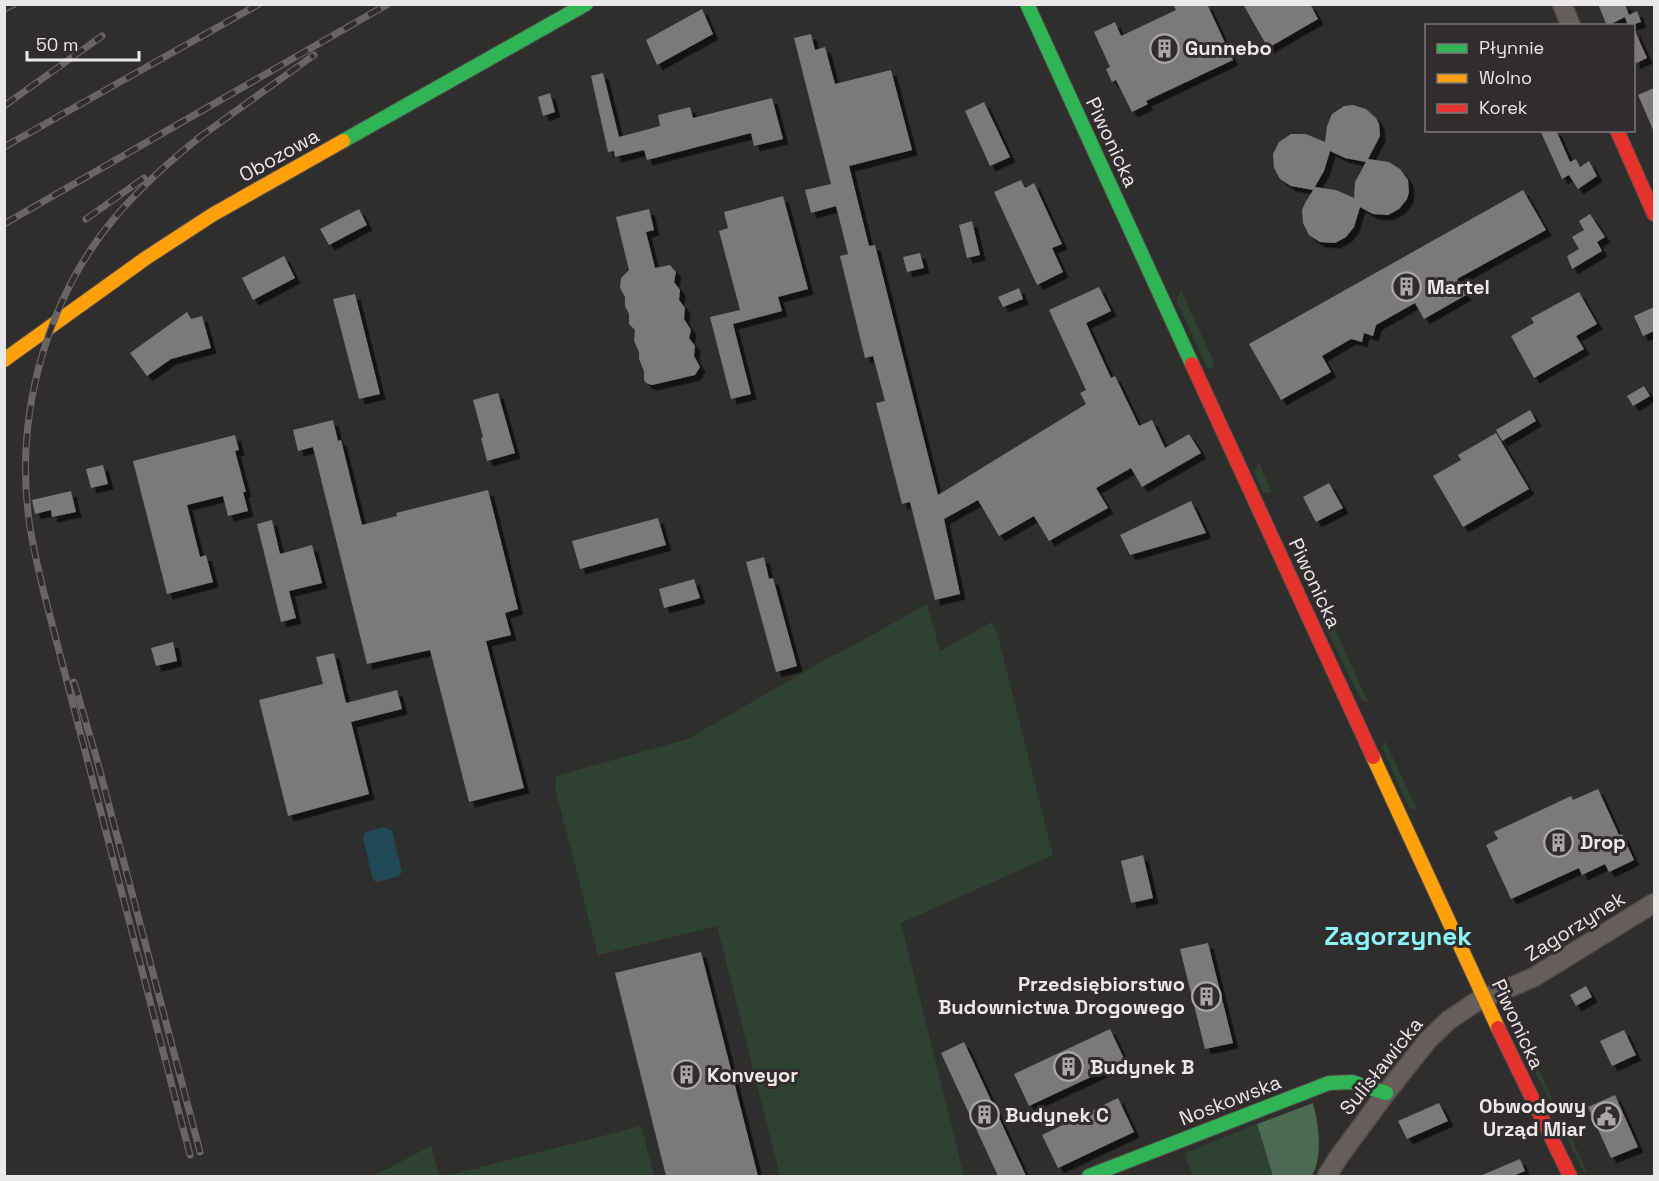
<svg xmlns="http://www.w3.org/2000/svg" width="1659" height="1181" font-family="'Space Grotesk',sans-serif">
  <style>
    .green { fill: #2d4231 }
    .forest { fill: #4c6951 }
    .water { fill: #204857 }
    .building { fill: #7b7979; filter: url(#shadow) }
    .lines { fill: none; stroke-linecap: round; stroke-linejoin: round }
    .street-casing { stroke: #4d4c4b; stroke-width: 21 }
    .fast-casing { stroke: #4d4c4b; stroke-width: 16 }
    .slow-casing { stroke: #4d4c4b; stroke-width: 16 }
    .jam-casing { stroke: #4d4c4b; stroke-width: 16 }
    .street { stroke: #655e5d; stroke-width: 18 }
    .fast { stroke: #30b455; stroke-width: 14 }
    .slow { stroke: #ff9f0a; stroke-width: 14 }
    .jam { stroke: #e5322d; stroke-width: 14 }
    .rail-casing { stroke: #696565; stroke-width: 7 }
    .rail { stroke: #302d2c; stroke-width: 4.5; stroke-dasharray: 14; stroke-linecap: butt }
    .labels { text-anchor: middle; stroke-width: 6; stroke-linejoin: round; paint-order: stroke }
    .poi-label { font-size: 20px; font-weight: bold; fill: #ebe9e8; stroke: #302d2c; text-anchor: start }
    .street-label { font-size: 20px; fill: #ebe9e8; stroke: #302d2c }
    .district-label { font-size: 26px; font-weight: bold; fill: #89f4fc; stroke: #302d2c }
  </style>
  <defs>
    <filter id="shadow"><feDropShadow dx="5.5" dy="5.5" stdDeviation="0" flood-color="#0009"/></filter>
  </defs>
  <rect width="100%" height="100%" fill="#2f2e2d"/>
  <path class="green" d="M1181,290l31,68 2,9 -6,2 -32,-69z
    M1259,463l13,30 -9,-1 -9,-20z
    M1299,552l14,31 -9,-3 -10,-19z
    M1320,597l48,105 -7,-2 -45,-93z
    M927,604l13,47 52,-29 5,11 56,222 -152,68 63,253h-184l-63,-250 -119,29 -43,-168 1,-11 132,-37 147,-85 1,1z
    M1385,741l32,68 -8,-1 -27,-61z
    M1528,1047l31,66 -3,1 -31,-63z
    M1562,1119l25,52 -3,2 -25,-52z
    M1257,1124l16,52h-81l-7,-23z
    M641,1126l13,50h-208z
    M431,1146l8,30h-66z"/>
  <path class="forest" d="M1313,1103c6,23 10,52 -1,73h-39l-16,-52z"/>
  <path class="water" d="M385,827l7,4 10,41 -3,4 -22,6 -4,-2 -10,-43 2,-5z"/>
  <path class="building" d="M1173,4h34l26,56 -87,41 2,3 -16,8 -16,-32 -4,2 -6,-13 4,-2 -16,-35 21,-10 6,14 55,-26z
    M1243,4h67l8,15 -50,29z
    M1598,4h27l4,11 8,-4 4,11 -13,4 -3,-9 -18,9z
    M702,9l11,25 -56,31 -11,-25z
    M1634,29l13,29 -13,6z
    M811,34l4,16 10,-3 10,37 56,-14 21,80 -63,16 20,80 6,-1 63,250 148,-91 -6,-11 6,-3 -37,-80 50,-23 12,24 -25,12 25,55 4,-2 24,50 13,-6 13,28 24,-14 12,19 -59,34 -11,-19 -35,20 12,20 -59,33 -15,-25 -35,20 -21,-36 -34,19 16,75 -25,6 -25,-98 -8,2 -26,-101 9,-2 -12,-45 -8,2 -25,-102 8,-2 -12,-48 -25,7 -6,-23 26,-6 -37,-146z
    M603,73l16,64 41,-11 -2,-11 32,-8 3,11 79,-20 11,41 -29,7 -3,-13 -104,27 -3,-10 -29,7 -1,-6 -6,1 -17,-76z
    M1654,88v44l-16,-37z
    M550,93l5,19 -12,4 -5,-19z
    M984,102l26,55 -20,9 -25,-55z
    M1353,105l13,4 10,9 3,6 1,12 -12,23 21,3 11,7 8,11 1,12 -2,7 -8,10 -11,6 -15,-1 -13,-7 -6,20 -8,10 -11,6 -15,-1 -11,-7 -6,-12 -1,-13 3,-7 10,-16 21,3 18,8 1,-16 11,-20 -21,-4 -15,-7 -6,20 -11,19 -22,-4 -11,-7 -6,-11 -1,-14 6,-12 12,-8h15l19,8 2,-16 5,-12 12,-8z
    M1540,130h16l14,32 6,-3 4,8 9,-6 8,15 -19,13 -9,-14 -7,4z
    M1021,180l4,8 9,-5 28,61 -10,4 11,24 -26,13 -43,-93z
    M1523,190l23,40 -89,49 9,16 -42,24 -9,-16 -39,22 -3,11 -9,-3 -2,9 -11,-3 -29,17 9,16 -50,28 -32,-56z
    M783,196l25,93 -30,8 4,14 -49,13 18,70 -20,5 -21,-82 30,-7 -21,-79 9,-3 -4,-16z
    M359,209l8,16 -38,20 -9,-16z
    M649,209l5,21 -8,2 9,36 15,-3 6,7 -2,10 6,8 -1,10 6,8 -1,11 7,11 -2,8 6,8 -1,10 6,11 -5,8 -43,10 -6,-2 -2,-3v-9l-5,-12v-7l-5,-11 1,-11 -6,-6v-10l-4,-8v-9l-5,-9 1,-10 8,-8 -13,-53z
    M1590,214l15,23 -8,5 5,9 -30,18 -5,-13 12,-7 -7,-12 12,-7 -5,-9z
    M972,221l8,34 -13,3 -8,-33z
    M920,253l4,15 -17,4 -4,-15z
    M284,256l11,22 -42,22 -11,-22z
    M1019,288l4,11 -20,8 -5,-10z
    M1579,292l18,32 -21,12 8,13 -50,29 -23,-42 23,-13 -3,-5z
    M355,294l25,100 -21,5 -26,-100z
    M1654,307v24l-11,5 -9,-20z
    M187,312l4,7 11,-3 9,32 -40,11 -24,17 -17,-23z
    M1644,386l6,10 -17,10 -6,-10z
    M498,393l17,60 -28,8 -6,-23 2,-1 -10,-37z
    M1530,410l6,11 -34,20 -6,-11z
    M333,420l5,21 3,-1 21,85 35,-9 -1,-3 92,-23 30,119 -13,4 6,22 -25,6 38,147 -55,14 -39,-152 -63,14 -54,-217 -15,4 -5,-21z
    M1496,433l33,56 -66,38 -30,-51 28,-16 -3,-5z
    M235,435l4,15 -4,1 11,41h-3l5,19 -20,5 -5,-20 -36,9 13,52 6,-2 7,27 -46,12 -34,-133z
    M103,465l5,19 -17,4 -5,-19z
    M1329,483l14,25 -27,14 -13,-25z
    M71,491l5,21 -24,5 -1,-7 -16,4 -3,-14z
    M1191,501l15,32 -76,22 -10,-20z
    M658,518l8,27 -86,24 -8,-28z
    M272,520l8,34 32,-9 10,38 -33,8 7,27 -15,4 -24,-98z
    M764,557l5,22 4,-1 24,88 -21,6 -30,-110z
    M694,579l6,19 -36,10 -5,-19z
    M173,642l4,19 -21,5 -5,-18z
    M334,653l12,50 51,-13 5,19 -51,13 18,72 -81,22 -29,-116 64,-16 -7,-27z
    M1598,789l21,46 3,-1 12,26 -25,12 -4,-8 -23,11 -3,-7 -68,31 -25,-54 12,-6 -4,-7 77,-36 2,4z
    M1143,855l10,43 -22,5 -10,-42z
    M1208,943l25,100 -28,6 -25,-100z
    M701,952l57,224h-92l-51,-203z
    M1586,986l6,11 -16,9 -6,-11z
    M1110,1029l15,32 -96,45 -15,-32z
    M1624,1030l12,25 -24,11 -12,-25z
    M964,1042l62,134h-28l-57,-123z
    M1615,1095l23,52 -27,11 -23,-51z
    M1118,1098l16,34 -76,36 -16,-33z
    M1439,1103l9,18 -41,18 -9,-18z
    M1520,1159l5,12 -12,5h-33z"/>
  <g class="lines">
    <defs>
      <path id="street" d="M1562,4l9,22
        M1327,1176l11,-18 48,-65 42,-53 21,-20 27,-18 58,-25 120,-74"/>
      <path id="fast" d="M1027,4l165,360
        M343,141l243,-137
        M1089,1176l240,-93 23,-1 34,11"/>
      <path id="slow" d="M4,360l142,-102 66,-43 131,-74
        M1373,757l125,271"/>
      <path id="jam" d="M1617,130l37,84
        M1192,364l181,393
        M1498,1028l72,148"/>
    </defs>
    <use href="#street" class="street-casing"/>
    <use href="#fast" class="fast-casing"/>
    <use href="#slow" class="slow-casing"/>
    <use href="#jam" class="jam-casing"/>
    <use href="#street" class="street"/>
    <use href="#fast" class="fast"/>
    <use href="#slow" class="slow"/>
    <use href="#jam" class="jam"/>
    <defs>
      <path id="rail" d="M4,9l10,-5
        M4,106l98,-70
        M197,139l117,-84
        M4,147l255,-143
        M86,219l58,-41
        M4,224l384,-220
        M74,682l23,78 103,392
        M190,1155l-145,-558c-7,-29 -14,-56 -17,-85 -12,-104 21,-218 89,-297 26,-30 56,-57 87,-81"/>
    </defs>
    <use href="#rail" class="rail-casing"/>
    <use href="#rail" class="rail"/>
  </g>
  <defs>
    <symbol id="building-ring" viewBox="-11 -11 22 22"><circle r="9.5" fill="#302d2c" stroke="#a9a8a7" stroke-width="1.5"/><path d="M-4-6H4V6H1V3H-1V6H-4ZM-2.5-4.3h1.7v1.8h-1.7ZM.8-4.3h1.7v1.8H.8ZM-2.5-1h1.7V.8h-1.7ZM.8-1h1.7V.8H.8Z" fill="#a9a8a7"/></symbol>
    <symbol id="civic-ring" viewBox="-11 -11 22 22"><circle r="9.5" fill="#302d2c" stroke="#a9a8a7" stroke-width="1.5"/><path d="M-.6-6.5H3V-4.5H.6V-3L4-1V1h2V6H-6V1h2V-1L-.6-3ZM-1.2 2.5V6h2.4V2.5Z" fill="#a9a8a7"/></symbol>
  </defs>
  <g fill-rule="evenodd">
    <use href="#building-ring" x="1148" y="32" width="33" height="33"/>
    <use href="#building-ring" x="1390" y="270" width="33" height="33"/>
    <use href="#building-ring" x="1542" y="826" width="33" height="33"/>
    <use href="#building-ring" x="1190" y="980" width="33" height="33"/>
    <use href="#building-ring" x="1052" y="1050" width="33" height="33"/>
    <use href="#building-ring" x="670" y="1058" width="33" height="33"/>
    <use href="#building-ring" x="968" y="1098" width="33" height="33"/>
    <use href="#civic-ring" x="1590" y="1100" width="33" height="33"/>
  </g>
  <g class="labels">
    <g class="poi-label">
      <text x="1185" y="55">Gunnebo</text>
      <text x="1427" y="294">Martel</text>
      <text x="1580" y="849">Drop</text>
      <text x="1185" y="991" text-anchor="end">Przedsiębiorstwo<tspan x="1185" dy="23">Budownictwa Drogowego</tspan></text>
      <text x="1090" y="1074">Budynek B</text>
      <text x="707" y="1082">Konveyor</text>
      <text x="1586" y="1113" text-anchor="end">Obwodowy<tspan x="1586" dy="23">Urząd Miar</tspan></text>
      <text x="1005" y="1122">Budynek C</text>
    </g>
    <g class="street-label">
      <text transform="translate(1112 142) rotate(65)" y="7">Piwonicka</text>
      <text transform="translate(279 155) rotate(-29)" y="7">Obozowa</text>
      <text transform="translate(1315 583) rotate(65)" y="7">Piwonicka</text>
      <text transform="translate(1575 926) rotate(-32)" y="7">Zagorzynek</text>
      <text transform="translate(1518 1024) rotate(65)" y="7">Piwonicka</text>
      <text transform="translate(1381 1066) rotate(-51)" y="7">Sulisławicka</text>
      <text transform="translate(1230 1100) rotate(-21)" y="7">Noskowska</text>
    </g>
    <g class="district-label">
      <text x="1398" y="945">Zagorzynek</text>
    </g>
  </g>
  <rect width="1659" height="1181" fill="none" stroke="#ebe9e8" stroke-width="12"/>
  <rect x="1425" y="24" width="210" height="108" fill="#302d2c" stroke="#7b7877" stroke-width="1.5"/>
  <rect x="1437" y="44" width="30" height="9" fill="#30b455" stroke="#7b7877" stroke-width="1.5"/>
  <text x="1479" y="54" font-size="18" fill="#ebe9e8">Płynnie</text>
  <rect x="1437" y="74" width="30" height="9" fill="#ff9f0a" stroke="#7b7877" stroke-width="1.5"/>
  <text x="1479" y="84" font-size="18" fill="#ebe9e8">Wolno</text>
  <rect x="1437" y="104" width="30" height="9" fill="#e5322d" stroke="#7b7877" stroke-width="1.5"/>
  <text x="1479" y="114" font-size="18" fill="#ebe9e8">Korek</text>
  <path d="M27 51v9h112v-9" fill="none" stroke="#ebe9e8" stroke-width="3"/>
  <text x="36" y="51" font-size="18" fill="#ebe9e8" stroke="#302d2c" stroke-width="4.5" paint-order="stroke">50 m</text>
</svg>
